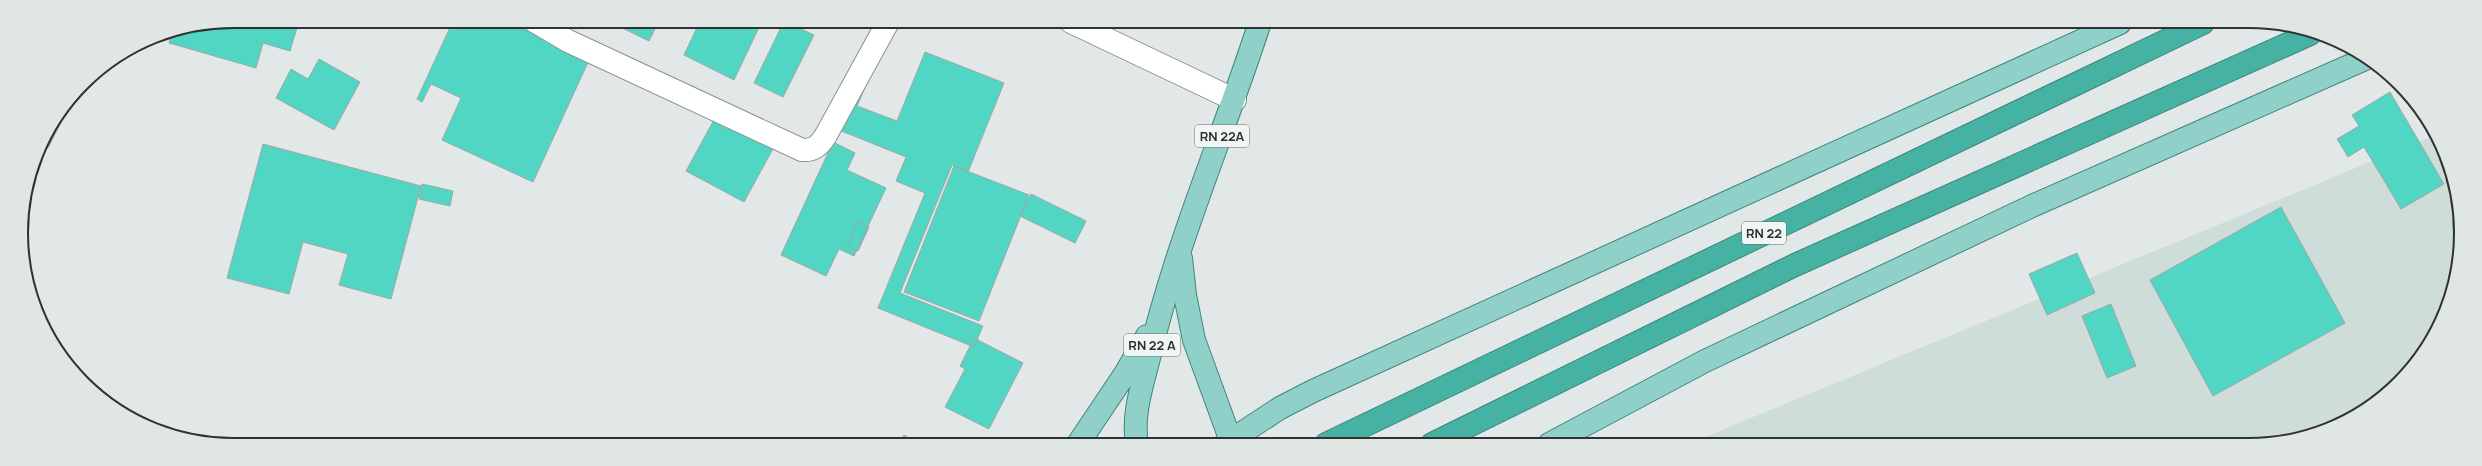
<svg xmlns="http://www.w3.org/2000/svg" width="2482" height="466" font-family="Manrope,sans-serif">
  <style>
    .built { fill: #ceddda }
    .building { fill: #50d6c3; stroke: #a1a7a6 }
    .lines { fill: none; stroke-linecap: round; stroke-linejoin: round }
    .street-casing { stroke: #8c9291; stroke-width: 24 }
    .primary-casing { stroke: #3e857b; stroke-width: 24 }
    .highway-casing { stroke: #3e857b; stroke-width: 24 }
    .street { stroke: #fff; stroke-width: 22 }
    .primary { stroke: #8fd1c8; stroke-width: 22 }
    .highway { stroke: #45b2a3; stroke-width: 22 }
    .labels { text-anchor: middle; stroke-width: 3; stroke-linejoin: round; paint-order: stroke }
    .shield { fill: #eff6f4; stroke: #696d6c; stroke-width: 1 }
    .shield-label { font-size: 13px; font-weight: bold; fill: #303232 }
    .rim { fill: none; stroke: #303232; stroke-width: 2 }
  </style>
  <rect width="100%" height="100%" fill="#e2e8e7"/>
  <path class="built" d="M2433,136l21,42 5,82 -20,67 -40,56 -56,40 -80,22 -575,-1z"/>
  <path class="building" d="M233,21h66l-9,30 -27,-8 -7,25 -87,-25 3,-10z
    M453,21h62l76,35 -58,126 -91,-42 19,-42 -30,-14 -9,18 -5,-3z
    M608,21h51l-10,20z
    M700,21h62l-28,59 -50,-25z
    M784,21l30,14 -31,62 -29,-14z
    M925,52l79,31 -36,89 -16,-7 -52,128 83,33 -9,21 -96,-39 47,-115 -29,-12 10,-24 -67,-27 28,-47 -10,23 40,15z
    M319,59l41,23 -26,48 -58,-32 15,-29 17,10z
    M2390,92l54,92 -43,25 -37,-62 -16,10 -11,-18 22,-13 -7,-11z
    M74,96l-26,52 -6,-3z
    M716,116l58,31 -30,55 -58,-31z
    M833,142l22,11 -8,17 39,18 -32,68 -15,-7 -13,27 -45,-21z
    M263,144l158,42 -30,113 -52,-14 9,-31 -45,-12 -14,52 -62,-16z
    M954,166l75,29 -50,126 -75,-29z
    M422,184l31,7 -3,15 -31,-7z
    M1031,194l55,27 -11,22 -55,-27z
    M2281,207l64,116 -132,73 -63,-116z
    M858,222l11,5 -11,24 -11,-6z
    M2077,253l18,40 -48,22 -18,-41z
    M2111,304l25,62 -29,12 -25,-62z
    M974,338l49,25 -34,66 -44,-22 20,-38 -5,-3z
    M904,435l15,9h-20z"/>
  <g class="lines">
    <defs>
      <path id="street" d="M534,21l34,20 234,109c12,1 18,-5 24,-15l62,-113
        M1071,22l164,78"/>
      <path id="primary" d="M1181,258l4,37 9,45 38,104
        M1078,444l47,-70 22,-38
        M1137,444c-5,-29 5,-58 12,-86 27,-115 75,-224 111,-336
        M1225,444l55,-36 33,-17 807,-368
        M1549,444l156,-83 327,-155 333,-147"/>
      <path id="highway" d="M1326,444l877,-421
        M1432,444l363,-179 515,-231"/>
    </defs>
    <use href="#street" class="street-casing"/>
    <use href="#primary" class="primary-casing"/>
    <use href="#highway" class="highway-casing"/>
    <use href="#street" class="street"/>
    <use href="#primary" class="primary"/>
    <use href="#highway" class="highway"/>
  </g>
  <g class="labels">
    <g class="shield">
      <rect x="1195" y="125" width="54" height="22" rx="3"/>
      <rect x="1742" y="222" width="44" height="22" rx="3"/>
      <rect x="1124" y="334" width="56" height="22" rx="3"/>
    </g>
    <g class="shield-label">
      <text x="1222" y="141">RN 22A</text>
      <text x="1764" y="238">RN 22</text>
      <text x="1152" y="350">RN 22 A</text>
    </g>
  </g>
  <path d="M0 0H2482V466H0ZM233 28H2249A205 205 0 0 1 2454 233V233A205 205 0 0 1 2249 438H233A205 205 0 0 1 28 233V233A205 205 0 0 1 233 28Z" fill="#e0e6e4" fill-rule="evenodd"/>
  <path class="rim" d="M233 28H2249A205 205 0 0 1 2454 233V233A205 205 0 0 1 2249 438H233A205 205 0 0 1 28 233V233A205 205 0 0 1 233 28Z"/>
</svg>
